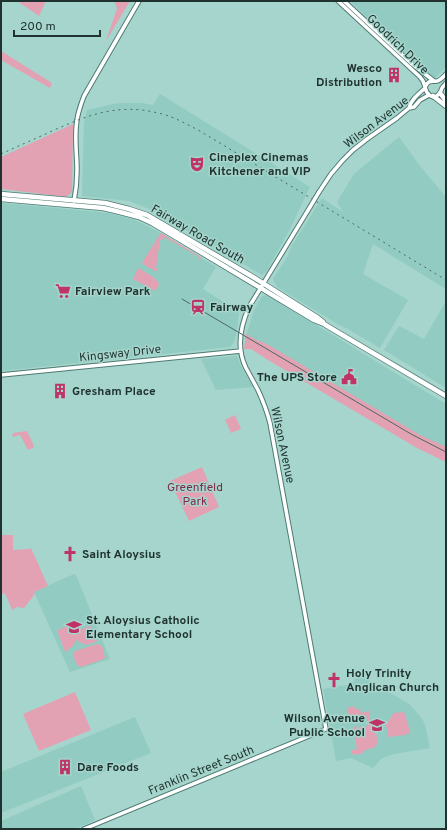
<svg xmlns="http://www.w3.org/2000/svg" width="447" height="830" font-family="Overpass,sans-serif">
  <style>
    .built { fill: #92cbc1 }
    .green { fill: #e3a2b3 }
    .lines { fill: none; stroke-linecap: round; stroke-linejoin: round }
    .minor-casing { stroke: #4e7b73; stroke-width: 5.5 }
    .major-casing { stroke: #4e7b73; stroke-width: 6 }
    .minor { stroke: #fff; stroke-width: 3.5 }
    .major { stroke: #fff; stroke-width: 4.5 }
    .tram { stroke: #4c6964; stroke-width: 1 }
    .rail { stroke: #4c6964; stroke-width: 1; stroke-dasharray: 2 4; stroke-linecap: butt }
    .minor-bridge-casing { stroke: #4e7b73; stroke-width: 5.5; stroke-linecap: butt }
    .minor-bridge { stroke: #fff; stroke-width: 3.5 }
    .labels { text-anchor: middle; stroke-width: 3; stroke-linejoin: round; paint-order: stroke }
    .street-label { font-size: 12px; fill: #1f322f; stroke: #a5d5cc }
    .poi-label { font-size: 12px; font-weight: bold; fill: #1f322f; stroke: #a5d5cc; text-anchor: start }
    .park-label { font-size: 12px; fill: #802a48; stroke: #a5d5cc }
  </style>
  <rect width="100%" height="100%" fill="#a5d5cc"/>
  <path class="built" d="M350,1h96v66l-14,14z
    M160,94l150,93 -21,44 -23,41 -3,2 -1,1 -5,-3 -105,-62 -23,-9 -47,-5 2,-73 3,-13 26,-6 10,-1h19l11,2z
    M399,137l21,29 26,31v92l-73,-45 -10,30 45,26 -28,48 -34,-20 -7,-3 -62,-38 -4,-8 15,-23 3,-9 31,-49 21,14 -6,-10 17,-28z
    M1,203l108,10 26,7 26,13 55,34 -13,22 36,23 -3,24 -3,8 -3,3 -229,24z
    M267,295l179,109v51l-201,-116 9,-29 8,-14z
    M446,301v87l-62,-38 15,-24 25,13z
    M237,356l4,10 12,21 -37,3 -15,-31z
    M74,574l2,1 34,84 -40,13 -36,-80z
    M358,674l51,30 3,3 11,13 3,9 4,19 -36,6 -9,3 -4,2 -8,9 -22,-10 -15,3 -13,-72 29,-5z
    M135,717l16,36 -150,60v-41z
    M81,786l14,34 -20,9h-74v-8z"/>
  <path class="green" d="M17,1h29l-7,15z
    M114,1h16l-24,40 11,-33z
    M1,51l51,32 -2,5 -49,-28z
    M73,124l-1,68 -6,5 -65,-8v-32z
    M161,233l40,24 -1,2 -2,1 1,-3 -35,-20 -2,3h-2l-4,28 2,1 -1,2h-2l-12,-7 -1,-1 18,-29z
    M139,268l1,2v-1l13,8 6,6h-2l2,1v1l-4,6 -22,-12 3,-7z
    M246,334l14,8 1,-1 11,6 148,88 26,12v15l-29,-14 -149,-88 -17,-11h-7z
    M235,415l6,14 -10,4 -6,-13z
    M27,431l7,15 -1,2 -5,2 -8,-15 -8,2 1,-4z
    M202,467l17,40 -30,14 -19,-40z
    M1,535h12v15l16,-1 2,-1 17,38 -14,6 1,2 -11,14 -7,-1 -5,3 -7,-17 -4,2z
    M75,623l3,7 13,-4 6,15 -11,4 -8,-4 -1,-2 -4,7 -8,6 -7,-19v-3z
    M97,644l5,2 3,11 -1,2 -23,8 -4,-2 -4,-10 2,-4z
    M75,692l16,38 -52,21 -16,-37z
    M354,706l1,3h5l1,4 8,-2 3,19 4,4 2,8 -3,5 -12,4 1,2 -11,2 -2,-5 6,-1 -4,-22h4v1l11,-2 -2,-11 -16,4 -3,-11z
    M404,712l6,19v2l-5,2 -17,2 -2,-13 8,-11z"/>
  <g class="lines">
    <defs>
      <path id="minor" d="M338,1l82,76 3,4 2,6
        M344,1l67,62 23,18
        M446,74c-2,2 -5,6 -9,7 -6,1 -8,-2 -12,6 1,6 7,14 14,7 3,-3 1,-2 3,-6 1,-2 3,-3 4,-5
        M409,108c2,-9 10,-14 16,-20
        M319,192l12,-18 12,-14 10,-10 14,-11 30,-21 12,-10 5,-1 6,-7 9,-5
        M74,201c2,-10 3,-21 3,-31 0,-17 -3,-33 0,-50 1,-8 4,-16 7,-24l55,-95
        M1,375l240,-24
        M84,829l242,-100 -56,-306c-3,-12 -7,-22 -12,-33 -4,-7 -8,-15 -12,-22 -10,-20 -6,-41 3,-61l61,-100"/>
      <path id="major" d="M440,93l6,8
        M433,96l13,10
        M1,194l104,9 24,6 18,6 106,62 65,41 5,4
        M1,199l102,9 13,3 23,6 13,6 27,16 135,81 10,4 15,9 107,63"/>
    </defs>
    <use href="#minor" class="minor-casing"/>
    <use href="#major" class="major-casing"/>
    <use href="#minor" class="minor"/>
    <use href="#major" class="major"/>
    <path class="tram" d="M182,299l229,135 35,18"/>
    <path class="rail" d="M1,154c17,-8 34,-15 51,-23 36,-16 66,-28 106,-18 15,3 28,11 42,18l246,149"/>
    <defs>
      <path id="minor-bridge" d="M310,207l9,-15"/>
    </defs>
    <use href="#minor-bridge" class="minor-bridge-casing"/>
    <use href="#minor-bridge" class="minor-bridge"/>
  </g>
  <defs>
    <symbol id="building-bare" viewBox="-9 -9 18 18"><path d="M-4-6H4V6H1V3H-1V6H-4ZM-2.5-4.3h1.7v1.8h-1.7ZM.8-4.3h1.7v1.8H.8ZM-2.5-1h1.7V.8h-1.7ZM.8-1h1.7V.8H.8Z" fill="#bf3367" stroke="#a5d5cc" stroke-width="2.5" paint-order="stroke"/></symbol>
    <symbol id="theatre-bare" viewBox="-9 -9 18 18"><path d="M-5-5.5Q0-4 5-5.5V0Q5 5 0 6Q-5 5-5 0ZM-3.3-2.5H-1v1.5H-3.3ZM1-2.5H3.3v1.5H1ZM-2.8 1Q0 5.5 2.8 1Z" fill="#bf3367" stroke="#a5d5cc" stroke-width="2.5" paint-order="stroke"/></symbol>
    <symbol id="supermarket-bare" viewBox="-9 -9 18 18"><path d="M-6-5.5h2.5l.6 2H6L4.5 2H-2.5L-4.4-4H-6ZM-1.5 3.2a1.3 1.3 0 1 0 .1 0ZM3 3.2a1.3 1.3 0 1 0 .1 0Z" fill="#bf3367" stroke="#a5d5cc" stroke-width="2.5" paint-order="stroke"/></symbol>
    <symbol id="station-bare" viewBox="-9 -9 18 18"><path d="M-3-6H3Q5-6 5-4V2Q5 4 3 4L4.5 6H3L1.5 4h-3L-3 6H-4.5L-3 4Q-5 4-5 2V-4Q-5-6-3-6ZM-3.5-4v3h7v-3ZM-3.5 1v1.5H-2V1ZM2 1v1.5H3.5V1Z" fill="#bf3367" stroke="#a5d5cc" stroke-width="2.5" paint-order="stroke"/></symbol>
    <symbol id="civic-bare" viewBox="-9 -9 18 18"><path d="M-.6-6.5H3V-4.5H.6V-3L4-1V1h2V6H-6V1h2V-1L-.6-3ZM-1.2 2.5V6h2.4V2.5Z" fill="#bf3367" stroke="#a5d5cc" stroke-width="2.5" paint-order="stroke"/></symbol>
    <symbol id="church-bare" viewBox="-9 -9 18 18"><path d="M-1.2-6h2.4v3.5h3.3v2.4h-3.3V6h-2.4V-.1h-3.3v-2.4h3.3Z" fill="#bf3367" stroke="#a5d5cc" stroke-width="2.5" paint-order="stroke"/></symbol>
    <symbol id="school-bare" viewBox="-9 -9 18 18"><path d="M0-5L7-2L0 1L-7-2ZM-4 1L0 2.5L4 1V4Q0 6-4 4Z" fill="#bf3367" stroke="#a5d5cc" stroke-width="2.5" paint-order="stroke"/></symbol>
  </defs>
  <g fill-rule="evenodd">
    <use href="#building-bare" x="383" y="64" width="22" height="22"/>
    <use href="#theatre-bare" x="186" y="153" width="22" height="22"/>
    <use href="#supermarket-bare" x="52" y="280" width="22" height="22"/>
    <use href="#station-bare" x="187" y="296" width="22" height="22"/>
    <use href="#civic-bare" x="338" y="366" width="22" height="22"/>
    <use href="#building-bare" x="49" y="380" width="22" height="22"/>
    <use href="#church-bare" x="59" y="543" width="22" height="22"/>
    <use href="#school-bare" x="63" y="616" width="22" height="22"/>
    <use href="#church-bare" x="323" y="669" width="22" height="22"/>
    <use href="#school-bare" x="366" y="714" width="22" height="22"/>
    <use href="#building-bare" x="54" y="756" width="22" height="22"/>
  </g>
  <g class="labels">
    <g class="street-label">
      <text transform="translate(398 44) rotate(44)" y="4">Goodrich Drive</text>
      <text transform="translate(376 122) rotate(-37)" y="4">Wilson Avenue</text>
      <text transform="translate(198 234) rotate(30)" y="4">Fairway Road South</text>
      <text transform="translate(120 353) rotate(-6)" y="4">Kingsway Drive</text>
      <text transform="translate(283 445) rotate(78)" y="4">Wilson Avenue</text>
      <text transform="translate(201 770) rotate(-22)" y="4">Franklin Street South</text>
    </g>
    <g class="poi-label">
      <text x="382" y="72" text-anchor="end">Wesco<tspan x="382" dy="14">Distribution</tspan></text>
      <text x="209" y="161">Cineplex Cinemas<tspan x="209" dy="14">Kitchener and VIP</tspan></text>
      <text x="75" y="295">Fairview Park</text>
      <text x="210" y="311">Fairway</text>
      <text x="337" y="381" text-anchor="end">The UPS Store</text>
      <text x="72" y="395">Gresham Place</text>
      <text x="82" y="558">Saint Aloysius</text>
      <text x="86" y="624">St. Aloysius Catholic<tspan x="86" dy="14">Elementary School</tspan></text>
      <text x="346" y="677">Holy Trinity<tspan x="346" dy="14">Anglican Church</tspan></text>
      <text x="365" y="722" text-anchor="end">Wilson Avenue<tspan x="365" dy="14">Public School</tspan></text>
      <text x="77" y="771">Dare Foods</text>
    </g>
    <g class="park-label">
      <text x="195" y="491">Greenfield<tspan x="195" dy="14">Park</tspan></text>
    </g>
  </g>
  <rect width="447" height="830" fill="none" stroke="#1f322f" stroke-width="4"/>
  <path d="M14 30v6h86v-6" fill="none" stroke="#1f322f" stroke-width="2"/>
  <text x="20" y="30" font-size="12" fill="#1f322f" stroke="#a5d5cc" stroke-width="3" paint-order="stroke">200 m</text>
</svg>
